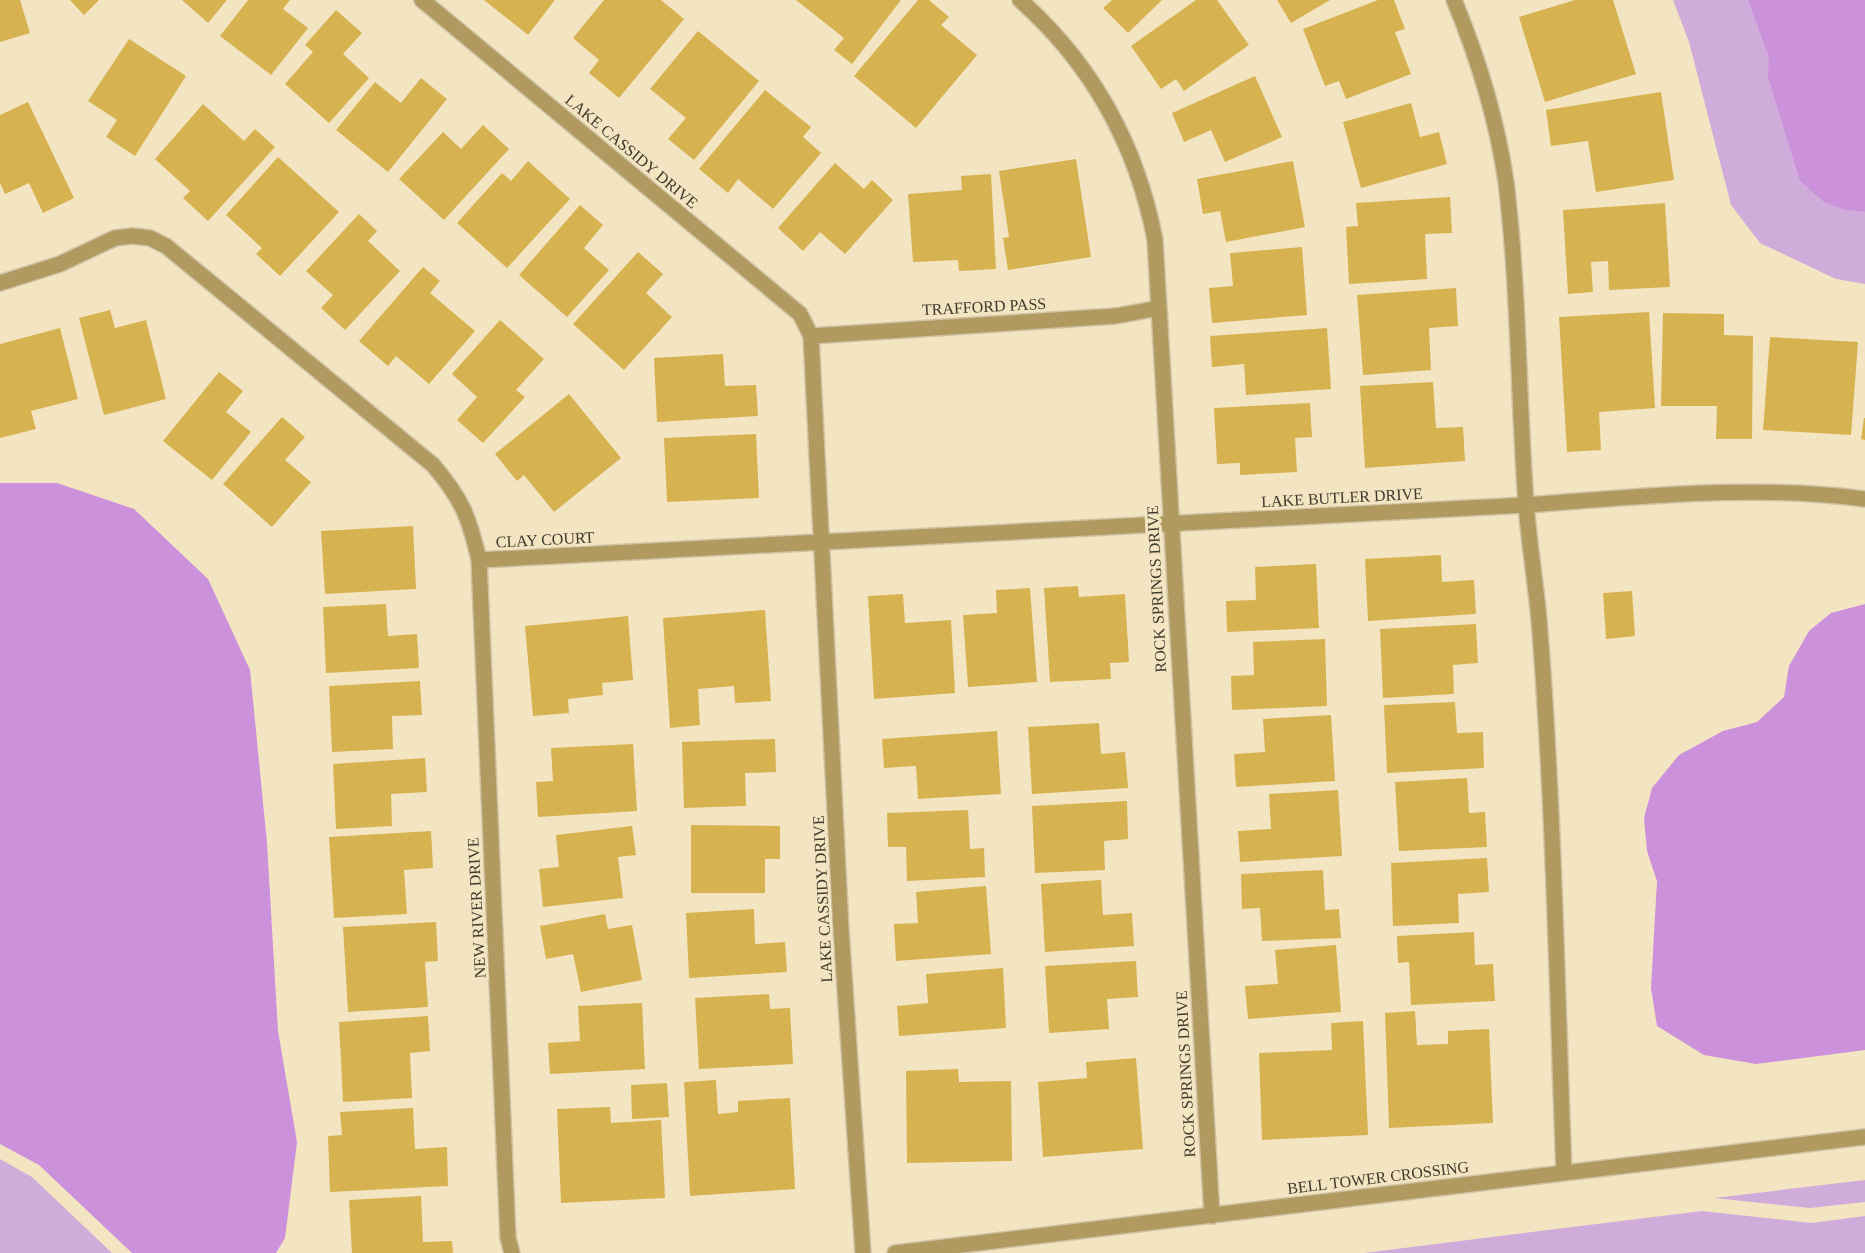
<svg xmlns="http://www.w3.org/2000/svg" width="1865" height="1253" font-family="'Times New Roman',serif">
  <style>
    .green { fill: #d0acda }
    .water { fill: #cc91db }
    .building { fill: #d6b251 }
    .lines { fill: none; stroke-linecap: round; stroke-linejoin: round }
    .minor-casing { stroke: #cfc3a4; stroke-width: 18 }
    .minor { stroke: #b09a5f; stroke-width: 15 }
    .labels { text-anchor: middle; stroke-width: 6; stroke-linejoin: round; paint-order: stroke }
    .street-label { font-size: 16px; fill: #403a2c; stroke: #f3e5c2 }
  </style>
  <rect width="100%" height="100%" fill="#f3e5c2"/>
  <path class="green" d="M1673,0h192v284l-29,-5 -76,-36 -29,-38 -42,-163z
    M0,1159l32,18 80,76h-112z
    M1865,1180v22l-55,6 -96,-10z
    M1702,1211l109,12 54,-7v37h-501z"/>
  <path class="water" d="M1748,0h117v212l-22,-3 -19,-7 -24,-21 -32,-104 1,-20z
    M0,483h57l77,26 74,70 42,91 17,173 11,188 19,111 -12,96 -9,15h-144l-93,-88 -39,-21z
    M1865,604v446l-109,14 -52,-9 -47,-29 -6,-38 6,-107 -10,-30 -3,-33 8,-30 27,-33 44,-24 34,-9 27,-25 5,-31 20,-35 22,-18z"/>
  <path class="building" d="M0,0h20l10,33 -30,9z
    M70,0h29l-15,15z
    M182,0h45l-19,23z
    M248,0h42l-7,9 25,19 -37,47 -51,-39z
    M484,0h71l-27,35z
    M604,0h57l23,19 -65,79 -30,-25 10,-13 -26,-22z
    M796,0h105l-49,64 -18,-14 10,-12z
    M918,0h11l20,17 -8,8 36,30 -61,73 -62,-52z
    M1112,0h50l-34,33 -25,-25z
    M1196,0h21l32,45 -65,46 -8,-12 -15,10 -30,-43z
    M1277,0h53l-39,23z
    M1378,0h16l11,29 -10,3 16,42 -65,25 -7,-18 -14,5 -22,-57z
    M1575,0h38l23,74 -91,28 -26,-85z
    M336,10l26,23 -19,21 26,24 -40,45 -44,-39 28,-32 -8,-7z
    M698,31l61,50 -65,79 -26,-21 18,-21 -36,-29z
    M129,39l57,37 -51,80 -29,-19 11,-17 -29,-19z
    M1255,76l27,61 -57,25 -14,-32 -27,12 -12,-29z
    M421,78l26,21 -59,73 -52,-42 39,-48 26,21z
    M765,90l46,37 -8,10 18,16 -48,56 -35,-30 -10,14 -29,-24z
    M1661,92l13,88 -78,12 -8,-51 -37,5 -5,-36z
    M28,102l46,96 -31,15 -14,-30 -24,11 -5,-11v-68z
    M1411,103l9,34 19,-5 8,32 -86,24 -18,-66z
    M203,104l41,37 11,-12 20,18 -67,74 -25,-23 7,-7 -35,-32z
    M483,125l26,24 -65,71 -45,-41 44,-47 18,17z
    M278,157l61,55 -59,64 -24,-22 6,-6 -36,-33z
    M1076,159l15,98 -83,13 -5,-32 6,-1 -10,-66z
    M528,161l42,38 -63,69 -50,-45 45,-50 9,8z
    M1293,161l12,66 -79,15 -6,-31 -17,3 -6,-35z
    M835,163l29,26 8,-9 21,20 -48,54 -25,-22 -17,19 -25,-23z
    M991,174l5,95 -37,2 -1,-11 -45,2 -5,-68 54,-4 -1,-14z
    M1450,197l2,36 -27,1 2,45 -78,5 -3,-57 12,-1 -2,-23z
    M1665,203l5,84 -61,3 -1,-29 -17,1 2,30 -25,2 -5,-84z
    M580,205l23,20 -19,23 25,22 -42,47 -48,-42z
    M359,214l18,17 -9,10 32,30 -55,59 -24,-22 12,-13 -27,-24z
    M1302,247l5,68 -95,8 -3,-35 24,-2 -3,-33z
    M638,252l25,22 -17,19 26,24 -48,53 -51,-46z
    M423,267l17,14 -10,12 45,38 -46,53 -33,-28 -8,10 -29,-25z
    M1456,288l2,38 -29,2 2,42 -68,5 -6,-80z
    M110,310l5,18 31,-8 20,79 -62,16 -25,-97z
    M1649,312l6,96 -56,4 2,38 -34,2 -8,-135z
    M1663,313l61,1v21l29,1 -1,103h-36l1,-33h-56z
    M500,320l44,39 -28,31 9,7 -42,46 -26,-23 20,-23 -25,-23z
    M60,328l18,71 -47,12 5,18 -36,9v-94z
    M1327,328l4,61 -85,6 -2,-31 -32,3 -2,-31z
    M1770,337l88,5 -7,93 -88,-5z
    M723,354l2,32 31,-1 2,31 -101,6 -3,-64z
    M219,372l24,19 -17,21 25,20 -39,48 -49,-39z
    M1433,382l3,46 27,-1 2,34 -100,7 -5,-82z
    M569,394l52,64 -67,54 -30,-37 -7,6 -22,-27z
    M1310,403l2,34 -17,1 2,34 -57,3v-12l-23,1 -3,-56z
    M282,417l23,20 -20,23 26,22 -39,45 -49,-43z
    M1864,418h1v22l-4,-1z
    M756,434l3,64 -92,4 -3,-64z
    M413,526l3,63 -91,5 -4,-63z
    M1441,555l1,27 32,-2 2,34 -108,7 -3,-62z
    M1316,564l3,64 -92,4 -1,-31 30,-1 -1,-33z
    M1078,586l1,11 46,-3 4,68 -19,1 1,16 -61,3 -6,-94z
    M1030,588l7,94 -69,5 -5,-72 34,-2 -1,-23z
    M1632,591l3,45 -29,3 -3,-46z
    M903,594l2,29 46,-3 4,73 -81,6 -6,-103z
    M386,604l2,32 29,-2 2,34 -93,5 -3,-66z
    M765,610l6,91 -36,2 -1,-17 -36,3 2,36 -30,3 -7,-110z
    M628,616l5,64 -31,3 1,12 -35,4 1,14 -36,3 -8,-90z
    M1476,624l2,39 -25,2 1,29 -71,4 -3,-69z
    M1325,639l2,67 -95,4 -1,-34 23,-1 -1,-33z
    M420,681l2,34 -30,1 1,33 -61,3 -3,-66z
    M1455,702l2,31 26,-1 1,36 -97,5 -3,-68z
    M1331,715l4,66 -99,6 -2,-33 31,-2 -2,-33z
    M1099,723l2,31 24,-2 3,36 -96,6 -4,-67z
    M997,731l4,63 -83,5 -2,-33 -32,2 -2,-29z
    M775,739l1,33 -31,1 1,33 -62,2 -2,-66z
    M633,744l4,67 -99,6 -2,-35 17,-1 -2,-33z
    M425,758l2,34 -36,2 1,32 -56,3 -3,-65z
    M1467,778l2,35 16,-1 2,35 -88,4 -4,-69z
    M1338,790l4,66 -102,6 -2,-31 33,-2 -2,-35z
    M1127,801l1,38 -24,2 1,29 -70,3 -3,-67z
    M968,810l2,39 14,-1 1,29 -78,4 -1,-34h-18l-1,-34z
    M691,825l89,1v33h-15v34h-74z
    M632,826l4,29 -18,2 5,41 -80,9 -4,-38 20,-2 -3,-32z
    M431,831l2,37 -29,2 3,44 -73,4 -5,-81z
    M1487,858l2,34 -31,2 1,29 -66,3 -2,-63z
    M1323,870l2,40 14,-1 2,29 -79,3 -2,-33 -18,1 -1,-35z
    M1101,880l2,35 29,-2 2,33 -89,6 -4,-68z
    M986,886l5,68 -95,7 -2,-37 24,-1 -2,-31z
    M754,909l1,35 30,-2 2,30 -98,6 -3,-65z
    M605,914l3,15 24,-4 10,55 -61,12 -8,-38 -27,5 -6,-33z
    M436,922l2,39 -13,1 3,45 -80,5 -5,-85z
    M1474,932l1,33 18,-1 2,37 -84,4 -2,-43 -11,1 -1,-27z
    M1336,945l5,67 -93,7 -3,-33 33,-2 -3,-34z
    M1136,961l2,36 -31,2 2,30 -60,4 -4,-67z
    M1003,968l3,60 -107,8 -2,-30 31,-3 -2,-29z
    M769,994l1,15 20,-1 3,56 -94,5 -4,-71z
    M642,1003l3,66 -95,5 -2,-31 32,-2 -2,-35z
    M1415,1011l2,34 31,-1v-13l41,-2 4,94 -104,5 -4,-115z
    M428,1016l2,35 -20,2 2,45 -69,4 -4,-80z
    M1363,1021l5,114 -106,5 -3,-87 73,-3 -1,-27z
    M1136,1058l7,91 -100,8 -5,-75 49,-4 -1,-16z
    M958,1069l1,13 52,-1 1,80 -105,2 -1,-92z
    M716,1080l2,34 20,-2v-11l52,-3 5,91 -105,7 -6,-114z
    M667,1083l2,34 -37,2 -1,-34z
    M610,1107l1,16 50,-3 4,78 -104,5 -4,-94z
    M413,1108l2,41 32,-2 1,39 -118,6 -2,-56 14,-1 -2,-23z
    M421,1196l2,46 29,-1 1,12h-101l-3,-53z"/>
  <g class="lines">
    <defs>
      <path id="minor" d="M422,0l378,314 11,22 30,594 22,323
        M1020,0c72,64 117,146 135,240l57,976
        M1454,0c24,58 43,120 52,182 13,106 12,214 20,321 3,43 11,86 14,129 14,180 17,361 24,541
        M0,283l60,-19 55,-26 18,-2 17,2 16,8 267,219c29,34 36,52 46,95l29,678 4,15
        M811,336l305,-20 43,-8
        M479,560l1047,-55c112,-8 227,-21 339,-6
        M895,1253l970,-116"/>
    </defs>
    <use href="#minor" class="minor-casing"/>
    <use href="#minor" class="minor"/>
  </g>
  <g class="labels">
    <g class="street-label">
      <text transform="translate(632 151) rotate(40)" y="6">LAKE CASSIDY DRIVE</text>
      <text transform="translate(984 306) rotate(-3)" y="6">TRAFFORD PASS</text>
      <text transform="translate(1342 497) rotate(-3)" y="6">LAKE BUTLER DRIVE</text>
      <text transform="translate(545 539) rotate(-3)" y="6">CLAY COURT</text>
      <text transform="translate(1156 589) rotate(-93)" y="6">ROCK SPRINGS DRIVE</text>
      <text transform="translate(822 899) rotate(-93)" y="6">LAKE CASSIDY DRIVE</text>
      <text transform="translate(476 908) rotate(-93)" y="6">NEW RIVER DRIVE</text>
      <text transform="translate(1185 1074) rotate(-93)" y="6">ROCK SPRINGS DRIVE</text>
      <text transform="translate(1378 1177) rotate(-7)" y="6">BELL TOWER CROSSING</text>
    </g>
  </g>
</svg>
